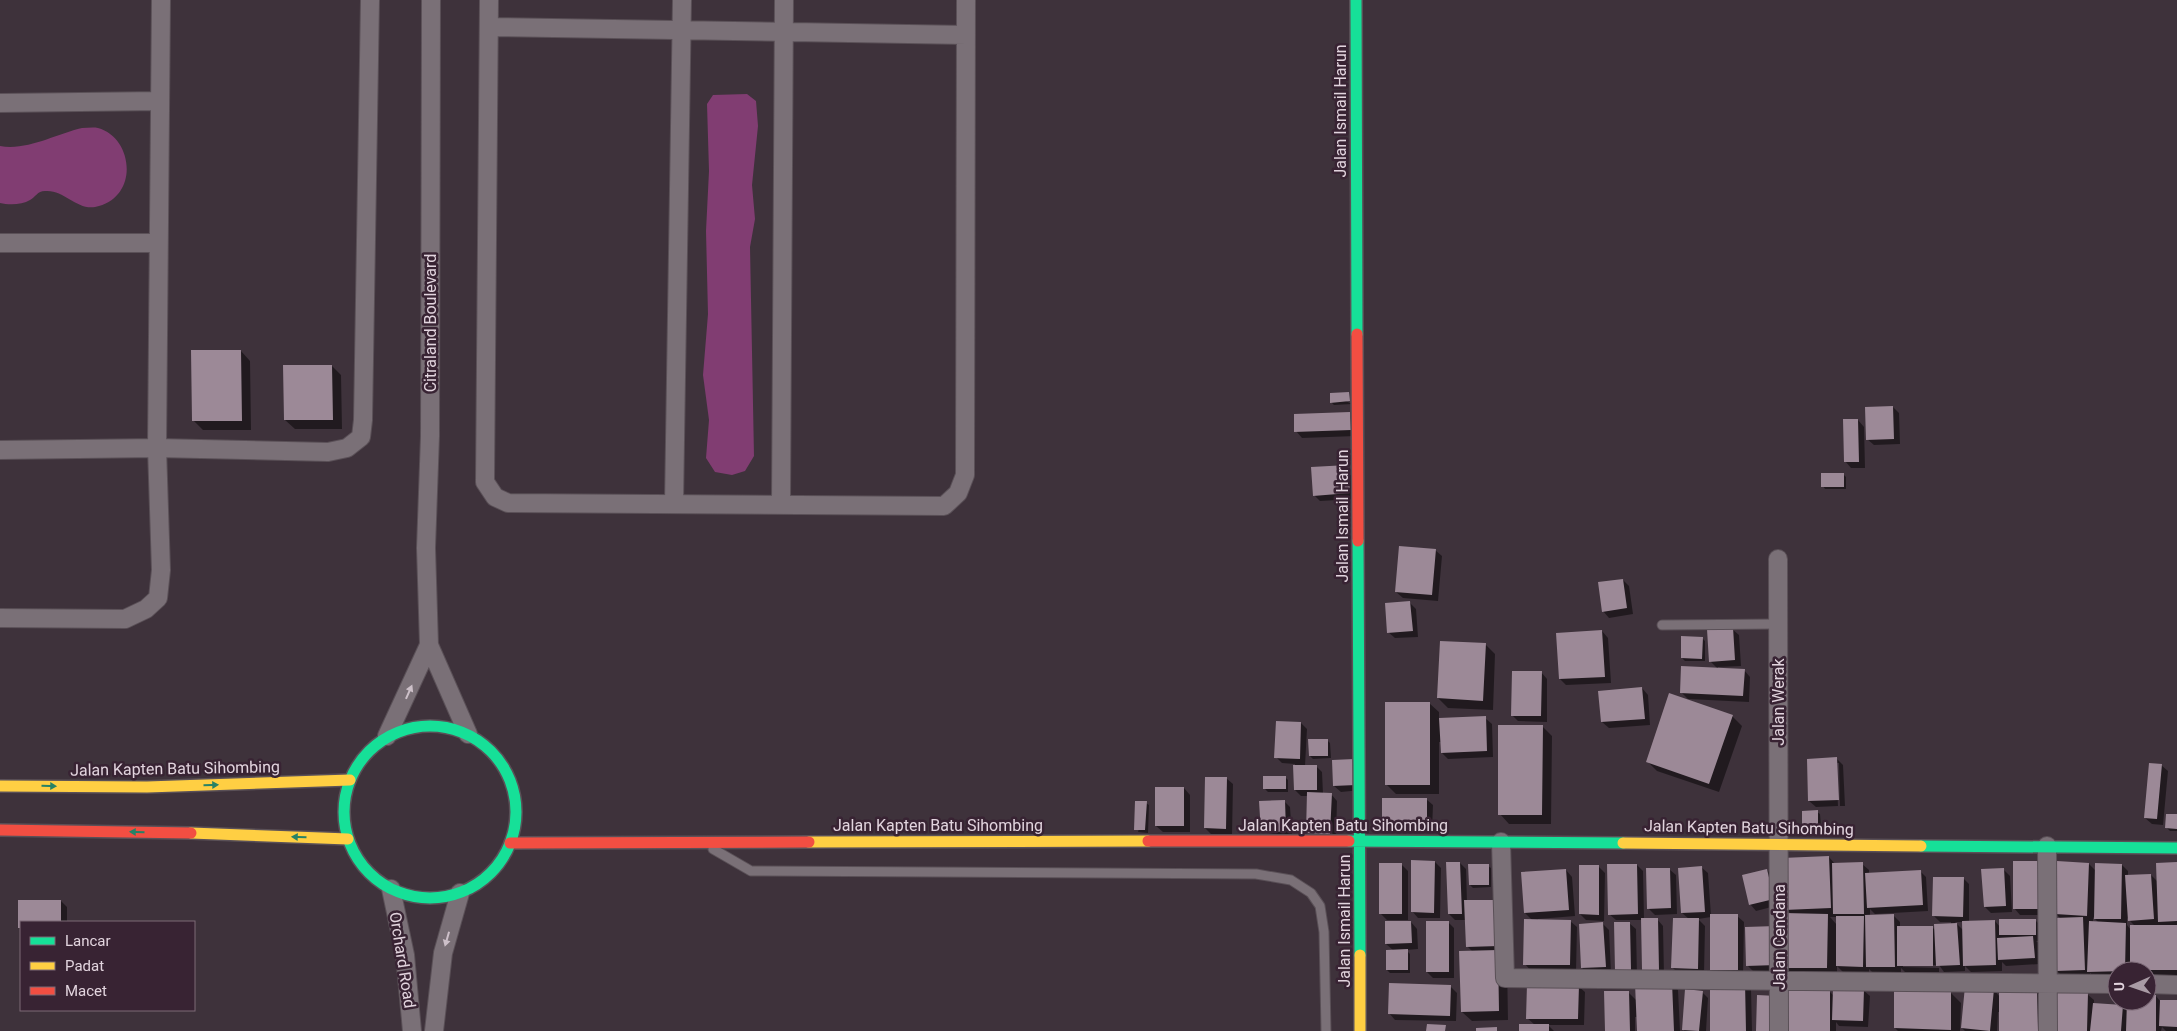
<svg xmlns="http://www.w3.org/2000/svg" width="2177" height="1031" font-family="Roboto,sans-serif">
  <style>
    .water { fill: #813d72 }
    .shadow { fill: #0007; fill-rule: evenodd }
    .building { fill: #9c8997 }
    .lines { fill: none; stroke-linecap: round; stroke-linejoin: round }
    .lane-casing { stroke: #5a5057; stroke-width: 11 }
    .street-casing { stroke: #5a5057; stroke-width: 20 }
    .fast-casing { stroke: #5a5057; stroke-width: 14 }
    .slow-casing { stroke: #5a5057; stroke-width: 14 }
    .jam-casing { stroke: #5a5057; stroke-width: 14 }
    .lane { stroke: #7a7077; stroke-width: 9 }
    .street { stroke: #7a7077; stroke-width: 18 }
    .fast { stroke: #16e098; stroke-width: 11 }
    .slow { stroke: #ffcf43; stroke-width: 11 }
    .jam { stroke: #f24e42; stroke-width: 11 }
    .oneway { fill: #cdc0c9 }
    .oneway2 { fill: #278266 }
    .labels { text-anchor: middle; stroke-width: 5; stroke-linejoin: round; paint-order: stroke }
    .street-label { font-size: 16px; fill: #e2d4de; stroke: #382333 }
  </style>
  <rect width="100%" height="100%" fill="#3e323b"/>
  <path class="water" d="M747,94l9,7 2,25 -6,59 3,34 -5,28 4,209 -9,15 -13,4 -17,-3 -9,-14 3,-38 -6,-45 5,-61 -2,-83 3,-60 -2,-67 6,-9z
    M82,128c5,0 11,-1 16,0 34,9 42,66 1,78 -21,7 -34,-17 -54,-15 -8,0 -9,6 -15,9 -8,5 -21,5 -30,3v-57c27,5 56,-12 82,-18z"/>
  <path class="shadow" d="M241,351l9,10 1,69h-48l-10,-10z
    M332,366l9,9 1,54h-47l-10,-9z
    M1331,394l21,10 -18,1 -3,-3z
    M1893,407l6,6 1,31 -26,1 -7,-6z
    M1350,414l6,22 -54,2 -6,-7z
    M1858,420l6,7 1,41h-14l-6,-7z
    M1354,473l1,26 -35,2 -6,-6z
    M1843,474l3,3v12h-21l-2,-3z
    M1435,550l7,6 -4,45 -35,-3 -7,-6z
    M1623,580l6,6 4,28 -24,4 -6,-7z
    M1410,603l6,6 2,28 -23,1 -7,-6z
    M1732,629l7,6 2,31 -23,1v2l26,1 6,7 -1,25 -61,-3 -6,-6 36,-24 -8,-8z
    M1602,631l6,7 3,45 -45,2 -6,-6z
    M1702,638l3,3v20h-20l-3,-3z
    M1486,645l9,9 -2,56 -45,-2 -10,-10z
    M1541,672l6,7v43l-29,-1 -6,-6z
    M1642,688l6,7 2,30 -41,3 -7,-6z
    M1429,703l10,9v8l46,-2 7,6 1,33 -45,2 -6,-6 -1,-11h-2v52h-43l-9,-9z
    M1732,716l10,10 -23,66 -62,-21 -10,-10z
    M1301,723l6,6 -2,37h11l6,6 1,22h8l6,7 -1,38 -28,-43h-7l-6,-6v-26l-13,-1 -6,-6z
    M1542,726l10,10 -1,88h-42l-9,-10z
    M1327,740l3,3 1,15 -18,1 -3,-3z
    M1837,759l6,6 2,41h-5l-1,-43h-3l2,43 -22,1 -7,-6z
    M1333,761l28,29 -20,2 -7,-6z
    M2161,765l7,6 -5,54 -11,-1 -7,-6z
    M1285,777l3,3v12h-20l-3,-3z
    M1226,778l7,6 -1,51 -21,-1 -6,-6z
    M1184,788l6,7v37h-27l-7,-6z
    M1426,799l7,6 -1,25h-43l-6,-6z
    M1284,801l6,6 2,30 -29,-5z
    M1146,803l3,2 -1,28 -10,-1z
    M1817,812l3,2 1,12 -15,1 -2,-3z
    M2177,816v15h-7l-3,-3z
    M1829,857l6,7h27l7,6v4l51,-3 6,6 2,34 -53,3 -5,-5v7l23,-1 7,7v5h32l4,4 15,-7v-2h-11l-6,-6 29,-38 6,6v38l26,-1 5,6 35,-7 7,7v14h-6l3,2 1,21 -34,2 -4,-4v9l-31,1 -6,-6v5l-21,1 -5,-7h-36v2l36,1v4h-34l-4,-4v4l-28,1 -4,-4v3h-26l-6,-6v11h-43l-11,-12v6l-29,1 -6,-6 27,-39 16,-13 -6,-5zM1830,917h7v8zM1955,922h8l1,9z
    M1435,862l6,6 -1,50h-22l-6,-7z
    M1460,863l6,6 1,33 40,59 1,59 -36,1 -10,-9 11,-60 -6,-6 -1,-26h-11l-6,-6z
    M2038,863l6,6v46h-24l-6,-7z
    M2177,863v116h-30v-8h-14l-2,-3v3h-14v7l-22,-1 -5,-4v3l-27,1 -6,-6 4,-52 -5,-5 33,-50 7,7 26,-6 6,6v5l23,-1 7,7zM2093,917l6,6h-6zM2127,918l8,8 -4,4 -4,-5z
    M1401,864l7,7v49h-21l-6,-6z
    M1637,865l6,6 1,48h13l6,7 1,50h-15l-6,-7 -1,-49h-26l-7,-6z
    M1488,866l3,2v19l-18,1 -3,-3z
    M1599,867l6,6 -1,48 -18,-1 -6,-6z
    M1701,867l7,6 3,43h26l7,6 -1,54h-26l-6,-6v-53l-13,2 7,7 -1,48h-25l-6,-6 16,-49 -7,-6 -3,-44z
    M1669,869l7,6 1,39 -22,1 -7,-7z
    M2003,869l7,7 2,36 -21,1 -6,-6z
    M1566,870l6,7 3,39 -37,3v2h32l7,6 -1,44h-45l-6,-7 8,-43 -8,-8z
    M1767,870l6,6 6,29 -23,6 -6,-7z
    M20,901h41l6,6v15h-46v7z
    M1411,922l6,7 1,20 -12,1 4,4v19h-20l-3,-3 7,-19 -8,-7z
    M1448,922l6,6v50h-21l-6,-6z
    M1602,923l7,7 2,43 -22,1 -7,-6z
    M1629,923l7,6 1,47h-15z
    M1672,983l6,7 2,41h-42l-1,-14h-2v14h-29l23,-38 8,8z
    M1745,983l6,6 1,42h-41z
    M1450,986l7,7 -1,28 -61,-1 -6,-7z
    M1578,986l7,6 -1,33h-36l6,6h-34l15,-6 -8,-7z
    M1863,990l7,6 -2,31 -29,-1 -3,-4v9h-47l40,-40 5,5z
    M1994,990l6,7 36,-7 7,7v34h-42l-1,-19h-2l-1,19h-32l-3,-3z
    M1702,992l6,6 -2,33h-22z
    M1951,993l10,10 -1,28h-62l-3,-3z
    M2087,994l7,6v4l29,2 4,5 1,-10h19v-5h9l4,5h17v30h-11l-4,-4 -1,4h-106z"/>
  <path class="building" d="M191,350h50l1,71h-50z
    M283,365h49l1,55h-49z
    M1349,392l1,9 -20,2v-10z
    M1893,406l1,33 -28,1 -1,-33z
    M1350,412l1,18 -57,2v-18z
    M1843,419h15l1,43h-15z
    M1348,465l2,28 -37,3 -2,-29z
    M1821,473h23v14h-23z
    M1399,546l37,3 -4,46 -37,-3z
    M1623,579l4,29 -25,4 -4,-30z
    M1410,601l3,30 -26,2 -2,-30z
    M1733,627l2,33 -26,2 -2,-33z
    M1602,630l3,47 -46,2 -3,-46z
    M1681,636l22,1 -1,22 -21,-1z
    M1440,641l46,2 -3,58 -46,-3z
    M1681,666l64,3 -2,27 -63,-3z
    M1512,671h30l-1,45h-30z
    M1642,687l3,32 -44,3 -3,-31z
    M1669,693l64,22 -24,69 -63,-22z
    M1385,702h45v83h-45z
    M1486,716l1,35 -46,2 -2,-35z
    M1276,721l25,1 -1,37 -26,-1z
    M1498,725h45l-1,90h-44z
    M1308,739h20v17h-19z
    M1837,757l2,43 -31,1 -1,-42z
    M1354,759l2,26 -23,1 -1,-26z
    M2149,763l13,1 -5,55 -13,-1z
    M1293,765h24v25h-23z
    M1263,776h23v13h-23z
    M1205,777h22l-1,52 -22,-1z
    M1155,787h29v39h-29z
    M1307,792l25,1 -2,41 -24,-1z
    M1382,798h45v27l-45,-1z
    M1285,800l1,31 -25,2 -2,-32z
    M1135,801h12l-2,29h-11z
    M1818,810v14h-16v-13z
    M2166,814h11v15l-12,-1z
    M1829,856l2,52 -47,2 -2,-52z
    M1411,860l24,1 -1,52 -23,-1z
    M2013,861h25v48h-25z
    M2057,861l32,2 -2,53 -32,-2z
    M1446,862h14l2,52h-14z
    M1863,862l1,52h-31l-1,-51z
    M2177,862v59l-19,1 -2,-59z
    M1379,863h23v51h-23z
    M2095,863l27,1 -1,55h-27z
    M1468,864h21v21h-20z
    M1607,864h30l1,50 -30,1z
    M1579,865h20v50l-20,-1z
    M1702,866l3,46 -24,1 -3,-45z
    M1646,868h24l1,40 -24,1z
    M2004,868l2,38 -22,1 -3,-38z
    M1566,869l3,41 -45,3 -3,-41z
    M1767,869l7,30 -25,6 -7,-30z
    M1921,870l2,35 -56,3 -2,-35z
    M2151,874l3,45 -26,2 -3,-46z
    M1933,877h31l-1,40 -31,-1z
    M18,900h43v22h-40v6h-3z
    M1464,900h34l1,46 -33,1z
    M1784,913l44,1 -1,54h-44z
    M1710,914h28v56h-28z
    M1894,914l1,53h-29l-1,-52z
    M1836,916h28l-1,51 -27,-1z
    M2083,917l2,53 -29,1 -2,-53z
    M1641,918h17l1,52h-17z
    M1673,918h26l-1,51 -27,-1z
    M1524,919l47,1 -1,45h-47z
    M1999,919h37v16h-37z
    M1995,920l1,45 -33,1 -1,-45z
    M1385,921h26l1,22 -27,1z
    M1426,921h23v51h-23z
    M2089,921l37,2 -1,48 -38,1z
    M1603,922l3,45 -25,1 -2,-44z
    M1614,922h16l1,48 -16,1z
    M1957,923l3,42 -24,1 -2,-42z
    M2130,925h47v45h-47z
    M1776,926l1,39 -31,1 -1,-39z
    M1897,926h36v40h-36z
    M2033,936l2,22 -37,2 -1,-22z
    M1408,949v21h-22v-20z
    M1498,950l1,61 -38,1 -2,-61z
    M1672,982l2,49h-37l-2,-48z
    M1710,982h35l1,49h-36z
    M1389,983l62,2 -1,31 -62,-2z
    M1527,984l52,1 -1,34h-52z
    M1965,986l29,3 -4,42 -29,-3z
    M1833,988l31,1 -1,32 -31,-1z
    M1685,989l18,2 -4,40 -17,-1z
    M2037,989l1,42h-39v-41z
    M1788,990h42v41h-43z
    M1894,990l57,2v38l-57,-2z
    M1604,991h25l1,40h-25z
    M2055,992l33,1 -1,38h-33z
    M1757,995l20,1 -1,35h-20z
    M2147,995h9v36h-30l1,-30h20z
    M2160,1000h17v27l-18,-1z
    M2093,1003l30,2 -2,26h-31z
    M1427,1024l19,1 -1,6h-19z
    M1519,1024h30v7h-30z
    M1497,1027v4h-21v-3z"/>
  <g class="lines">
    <defs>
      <path id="lane" d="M1662,625l116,-1
        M713,849l38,22 505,3 35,6 20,13 9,13 4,26 2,99"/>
      <path id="street" d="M431,0l-1,436 -4,112 3,97 39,89
        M489,0l-4,482 10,15 13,6 436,3 14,-13 7,-18 1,-475
        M489,27l477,8
        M0,103l160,-2
        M0,243h158
        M0,450l157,-2 171,4 19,-4 14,-11 2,-17 7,-420
        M674,504l8,-504
        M781,505l3,-505
        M1778,559l1,472
        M0,618l125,1 21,-10 12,-11 3,-28 -4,-122 4,-448
        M387,736l42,-91
        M1501,842l4,136 612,6
        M2047,846l1,185
        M391,889l14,66 7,76
        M2147,984l30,1
        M434,1031l9,-78 17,-60"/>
      <path id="fast" d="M1356,0l1,334
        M1358,541l2,414
        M344 812a86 86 0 1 1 172 0a86 86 0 1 1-172 0Z
        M1349,841l274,2
        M1921,846l256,2"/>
      <path id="slow" d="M0,786l147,1 203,-7
        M191,833l157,6
        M809,842l339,-1
        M1623,843l298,3
        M1360,955v76"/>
      <path id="jam" d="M1357,334l1,207
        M0,830l191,3
        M1148,841h201
        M510,843l299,-1"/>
    </defs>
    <use href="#lane" class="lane-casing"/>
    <use href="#street" class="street-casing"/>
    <use href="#fast" class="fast-casing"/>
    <use href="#slow" class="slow-casing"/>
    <use href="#jam" class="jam-casing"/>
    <use href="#lane" class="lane"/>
    <use href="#street" class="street"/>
    <use href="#fast" class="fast"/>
    <use href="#slow" class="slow"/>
    <use href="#jam" class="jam"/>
  </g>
  <defs><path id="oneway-solid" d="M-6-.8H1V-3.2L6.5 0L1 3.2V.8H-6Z" transform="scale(1.25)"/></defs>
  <g class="oneway">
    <use href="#oneway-solid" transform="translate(409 692) rotate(-66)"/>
    <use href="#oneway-solid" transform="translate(447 939) rotate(106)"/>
  </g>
  <g class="oneway2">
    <use href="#oneway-solid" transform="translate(211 785) rotate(-2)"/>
    <use href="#oneway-solid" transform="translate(49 786) rotate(1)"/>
    <use href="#oneway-solid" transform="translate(137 832) rotate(-179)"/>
    <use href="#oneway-solid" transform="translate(299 837) rotate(-178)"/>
  </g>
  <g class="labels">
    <g class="street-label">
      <text transform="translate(1340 111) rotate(-90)" y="6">Jalan Ismail Harun</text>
      <text transform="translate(430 323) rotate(-90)" y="6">Citraland Boulevard</text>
      <text transform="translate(1342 516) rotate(-90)" y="6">Jalan Ismail Harun</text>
      <text transform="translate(1778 702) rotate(-90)" y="6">Jalan Werak</text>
      <text transform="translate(175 768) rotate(-1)" y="6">Jalan Kapten Batu Sihombing</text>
      <text x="938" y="831">Jalan Kapten Batu Sihombing</text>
      <text x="1343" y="831">Jalan Kapten Batu Sihombing</text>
      <text transform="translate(1749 827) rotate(1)" y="6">Jalan Kapten Batu Sihombing</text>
      <text transform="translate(1344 921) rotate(-90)" y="6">Jalan Ismail Harun</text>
      <text transform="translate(1779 937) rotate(-90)" y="6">Jalan Cendana</text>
      <text transform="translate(403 960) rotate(81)" y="6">Orchard Road</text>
    </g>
  </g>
  <rect x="20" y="921" width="175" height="90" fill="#382333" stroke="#7c6a77"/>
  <rect x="30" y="937" width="25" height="8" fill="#16e098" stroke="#7c6a77"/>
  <text x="65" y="946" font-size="15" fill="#e2d4de">Lancar</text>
  <rect x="30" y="962" width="25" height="8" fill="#ffcf43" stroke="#7c6a77"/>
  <text x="65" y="971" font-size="15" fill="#e2d4de">Padat</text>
  <rect x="30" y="987" width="25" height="8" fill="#f24e42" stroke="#7c6a77"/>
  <text x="65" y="996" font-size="15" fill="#e2d4de">Macet</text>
  <g transform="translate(2132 986) rotate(268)"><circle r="24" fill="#382333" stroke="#7c6a77"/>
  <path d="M0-4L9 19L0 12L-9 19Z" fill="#a99ba5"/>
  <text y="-8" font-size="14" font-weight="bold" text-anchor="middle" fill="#e2d4de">U</text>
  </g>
</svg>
